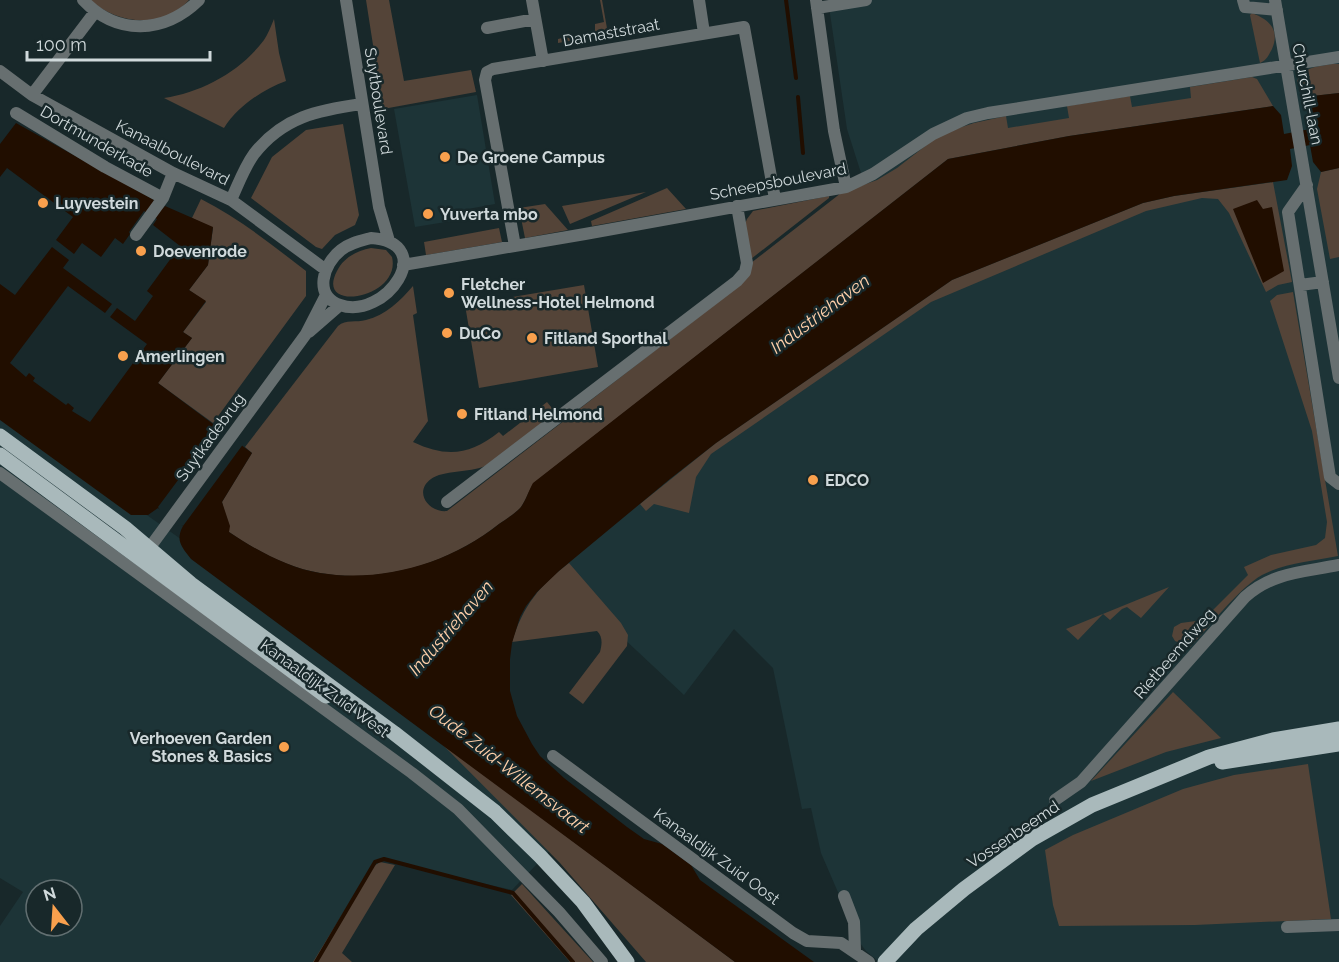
<svg xmlns="http://www.w3.org/2000/svg" width="1339" height="962" font-family="Raleway,sans-serif">
  <style>
    .built { fill: #1d3437; fill-rule: evenodd }
    .green { fill: #544438 }
    .water { fill: #210e00 }
    .pier { fill: #18282a }
    .lines { fill: none; stroke-linecap: round; stroke-linejoin: round }
    .stream { stroke: #210e00; stroke-width: 4 }
    .minor { stroke: #676f70; stroke-width: 12 }
    .major { stroke: #a9b9bb; stroke-width: 15 }
    .poi-dot { fill: #f9a04d; stroke: #18282a; stroke-width: 2 }
    .labels { text-anchor: middle; stroke-width: 5; stroke-linejoin: round; paint-order: stroke }
    .street-label { font-size: 16px; fill: #d0d9db; stroke: #18282a }
    .poi-label { font-size: 16px; font-weight: bold; fill: #d0d9db; stroke: #18282a; text-anchor: start }
    .water-label { font-size: 18px; font-style: italic; fill: #ffd0aa; stroke: #18282a }
  </style>
  <rect width="100%" height="100%" fill="#18282a"/>
  <path class="built" d="M828,0h511v962h-460l-13,-11 -6,-8 -39,-90 -10,-45 -9,1 -29,-141 -39,-39 -50,66 -143,-134 327,-366 -21,-66z
    M477,95l18,109 -27,5 2,9 -55,9 -21,-118z
    M0,411l216,153 366,253 -70,73 -130,-30 -65,102h-317v-36l23,-34 -23,-14zM36,890h36v36h-36z"/>
  <path class="green" d="M90,0h99c-26,30 -72,24 -99,0z
    M366,0h23l15,81 67,-11 5,22 -93,17z
    M600,0h2l6,34 -50,9v-4l37,-8v-7l9,-2z
    M1252,13c18,7 28,17 20,36 -4,7 -5,11 -12,14l-10,-48z
    M274,19l5,34 7,28c-24,9 -48,25 -62,47l-60,-30c38,-6 76,-26 100,-58 4,-6 7,-14 10,-21z
    M1332,64h7v29l-26,3 -7,12 -4,-19 -5,-8c9,-15 19,-14 35,-17z
    M1252,77l5,2 16,27 -204,30 -121,23 -414,324c-5,7 -8,17 -13,24 -5,6 -15,12 -22,17 -49,39 -116,60 -179,49 -32,-5 -65,-23 -91,-41l-7,-30 30,-49 -7,-6 93,-121c8,-7 18,-3 28,-6 20,-5 34,-19 47,-34l4,27 -4,2 15,106 -15,21c34,16 57,13 86,-10l4,4 44,-34 9,11c-20,16 -48,43 -71,53 -16,7 -42,4 -54,13 -18,13 -2,34 16,32l293,-226 11,-22 90,-70 36,-13 20,-12 36,-28 17,-9 24,-8 32,-7 2,12 61,-10 -2,-12 63,-10 2,11 59,-9 -1,-11z
    M343,124l16,91 -4,10 -20,10 -13,14 -6,-2 -65,-49 21,-41 34,-27z
    M1339,168v89l-9,2 -13,-70 4,-17z
    M1273,182l19,100 -14,3 -12,7 -37,-79 -11,-14 -16,-1 -56,13 -215,91 -220,152 -15,23 -7,36 -35,-9 -8,7 -6,-7 76,-61 236,-163 191,-77 31,-7z
    M667,188l19,21 -94,17 -1,-5z
    M646,192l-76,32 -8,-18z
    M829,196v2l-78,61 -6,-35 2,-5 6,-8z
    M201,199c38,19 71,46 105,72v25l-93,127 -55,-40 34,-45 -9,-6 23,-30 -17,-12 19,-25 5,-37 -21,-10z
    M545,204l23,26 -43,8 -6,-30z
    M499,228l3,14 -76,13 -2,-13z
    M371,248l15,2 6,7c10,41 -78,57 -55,14 7,-14 20,-20 34,-23z
    M584,285l14,82 -119,21 -14,-83z
    M1293,292l45,264c-24,5 -54,7 -76,19 -24,14 -51,50 -72,72l-15,-6 -3,-5 2,-9 7,-4 22,-3 45,-45 -4,-8 27,-12 45,-10 9,-7 2,-16 -15,-91 -42,-130 7,-6z
    M569,563l52,60 7,12 -1,11 -44,58 -14,-11 31,-41c2,-8 3,-15 -3,-21l-85,11c11,-36 27,-56 57,-79z
    M1169,587l-28,31 -14,-11 -5,2 -12,11 -7,-6 -25,26 -12,-11z
    M1173,692l48,46 -55,14 -75,29z
    M440,742l295,220h-89l-86,-99z
    M1308,764l23,155 -136,6 -136,1 -6,-21 -8,-55 28,-15 110,-46 51,-14z
    M380,862l15,3 -53,88 10,9h-39l57,-93z
    M522,884l71,78h-23l-59,-67z"/>
  <path class="water" d="M1339,93v75l-18,4 -8,-10 -3,-17 -20,4 2,17 -5,14 -113,16 -31,7 -191,77 -236,163 -46,36 -111,92 -22,21 -11,14 -6,11 -8,26 -2,16v32l7,25 15,28 8,12 24,22 63,49 17,12 18,5 29,21 9,15 114,82h-79l-544,-403c-9,-12 -16,-18 -8,-33l-25,-18 -10,7h-17l-131,-95v-136l15,11 37,-48 17,13 -6,8 49,36 -7,9 -37,-27 -58,77 16,14 3,-4 6,5 -2,3 33,24 2,-2 6,5 -2,3 18,11 57,-78 -37,-27 7,-9 18,13 18,-25 -6,-5 33,-45 -27,-21 4,-6 -13,-8 -15,21 1,2 -7,10 -8,-6 -14,19 -19,-14 -8,11 -18,-14 17,-23 -66,-49 -7,9v-33l16,-21 138,77 -1,2 9,7 3,-3 48,21 -5,38 -19,25 17,11 -23,31 9,6 -34,45 94,70 -30,49 8,24 -1,6c27,18 59,36 91,41 63,10 130,-10 179,-49 7,-5 17,-11 22,-17 5,-7 8,-17 12,-24l415,-324 121,-23 204,-30 8,9 3,19 26,-5 -2,-18 4,-15z
    M1257,200l6,9 9,-2 12,64 -21,12 -30,-74z"/>
  <path class="pier" d="M219,425l25,18 -61,83 -2,-1 -2,1 -20,-15 1,-1 -2,-3z"/>
  <g class="lines">
    <path class="stream" d="M786,0l10,78
      M798,97l5,56
      M316,962l59,-100 9,-3 129,34 60,69"/>
    <path class="minor" d="M83,0c34,36 81,34 116,0
      M346,0l33,207 10,34
      M532,0l11,61
      M699,0l5,33
      M816,0l18,131 12,56
      M1243,0l2,7 32,3
      M1275,0c22,126 43,252 64,378
      M817,8l49,-8
      M487,28l48,-9
      M0,71l32,24 141,78 58,27 95,70
      M32,95l63,-83
      M16,113l89,54 58,31
      M1307,185l-19,27 42,265 9,7
      M231,200c7,-15 13,-32 23,-46 29,-37 64,-44 108,-50
      M136,235l27,-37 10,-25
      M371,238c69,5 14,83 -31,67 -27,-9 -17,-41 1,-55 9,-7 19,-9 30,-12z
      M515,246l-30,-166 2,-8 6,-3 251,-42 31,172
      M403,265l182,-31 261,-47 27,-13 60,-40 34,-16 21,-5 351,-56
      M1300,285l23,-3
      M309,332l31,-27
      M0,473l412,300 46,36 101,103 43,50
      M447,502l290,-221 8,-9 2,-9 -10,-57
      M145,554l161,-220 20,-39
      M553,756l240,177 14,8 34,2 28,19
      M1055,800l26,-18 164,-185c28,-25 59,-25 94,-32
      M844,896l10,26 1,29
      M1287,927l52,-2"/>
    <path class="major" d="M0,436l125,92 66,56 203,149 101,79 45,44 43,46 44,60
      M0,455l326,241
      M1222,762l117,-18
      M885,962l31,-33 48,-40 68,-50 60,-34 117,-48 64,-17 66,-11"/>
  </g>
  <g class="poi-dot">
    <circle cx="445" cy="157" r="6"/>
    <circle cx="43" cy="203" r="6"/>
    <circle cx="428" cy="214" r="6"/>
    <circle cx="141" cy="251" r="6"/>
    <circle cx="449" cy="293" r="6"/>
    <circle cx="447" cy="333" r="6"/>
    <circle cx="532" cy="338" r="6"/>
    <circle cx="123" cy="356" r="6"/>
    <circle cx="462" cy="414" r="6"/>
    <circle cx="813" cy="480" r="6"/>
    <circle cx="284" cy="747" r="6"/>
  </g>
  <g class="labels">
    <g class="street-label">
      <text transform="translate(611 32) rotate(-10)" y="6">Damaststraat</text>
      <text transform="translate(1308 94) rotate(79)" y="6">Churchill-laan</text>
      <text transform="translate(379 101) rotate(81)" y="6">Suytboulevard</text>
      <text transform="translate(97 141) rotate(30)" y="6">Dortmunderkade</text>
      <text transform="translate(173 152) rotate(27)" y="6">Kanaalboulevard</text>
      <text transform="translate(778 181) rotate(-11)" y="6">Scheepsboulevard</text>
      <text transform="translate(210 437) rotate(-54)" y="6">Suytkadebrug</text>
      <text transform="translate(1174 653) rotate(-49)" y="6">Rietbeemdweg</text>
      <text transform="translate(325 688) rotate(36)" y="6">Kanaaldijk Zuid West</text>
      <text transform="translate(1013 834) rotate(-34)" y="6">Vossenbeemd</text>
      <text transform="translate(717 856) rotate(36)" y="6">Kanaaldijk Zuid Oost</text>
    </g>
    <g class="poi-label">
      <text x="457" y="163">De Groene Campus</text>
      <text x="55" y="209">Luyvestein</text>
      <text x="440" y="220">Yuverta mbo</text>
      <text x="153" y="257">Doevenrode</text>
      <text x="461" y="290">Fletcher<tspan x="461" dy="18">Wellness-Hotel Helmond</tspan></text>
      <text x="459" y="339">DuCo</text>
      <text x="544" y="344">Fitland Sporthal</text>
      <text x="135" y="362">Amerlingen</text>
      <text x="474" y="420">Fitland Helmond</text>
      <text x="825" y="486">EDCO</text>
      <text x="272" y="744" text-anchor="end">Verhoeven Garden<tspan x="272" dy="18">Stones &amp; Basics</tspan></text>
    </g>
    <g class="water-label">
      <text transform="translate(820 314) rotate(-37)" y="6">Industriehaven</text>
      <text transform="translate(451 628) rotate(-49)" y="6">Industriehaven</text>
      <text transform="translate(509 769) rotate(38)" y="6">Oude Zuid-Willemsvaart</text>
    </g>
  </g>
  <g transform="translate(54 908) rotate(343)"><circle r="28" fill="#18282a" stroke="#626f71" stroke-width="1.5"/>
  <path d="M0-4.5L10 22L0 15L-10 22Z" fill="#f9a04d"/>
  <text y="-9" font-size="16" font-weight="bold" text-anchor="middle" fill="#d0d9db">N</text>
  </g>
  <path d="M27 51v9h183v-9" fill="none" stroke="#d0d9db" stroke-width="3"/>
  <text x="36" y="51" font-size="18" fill="#d0d9db" stroke="#18282a" stroke-width="4.5" paint-order="stroke">100 m</text>
</svg>
